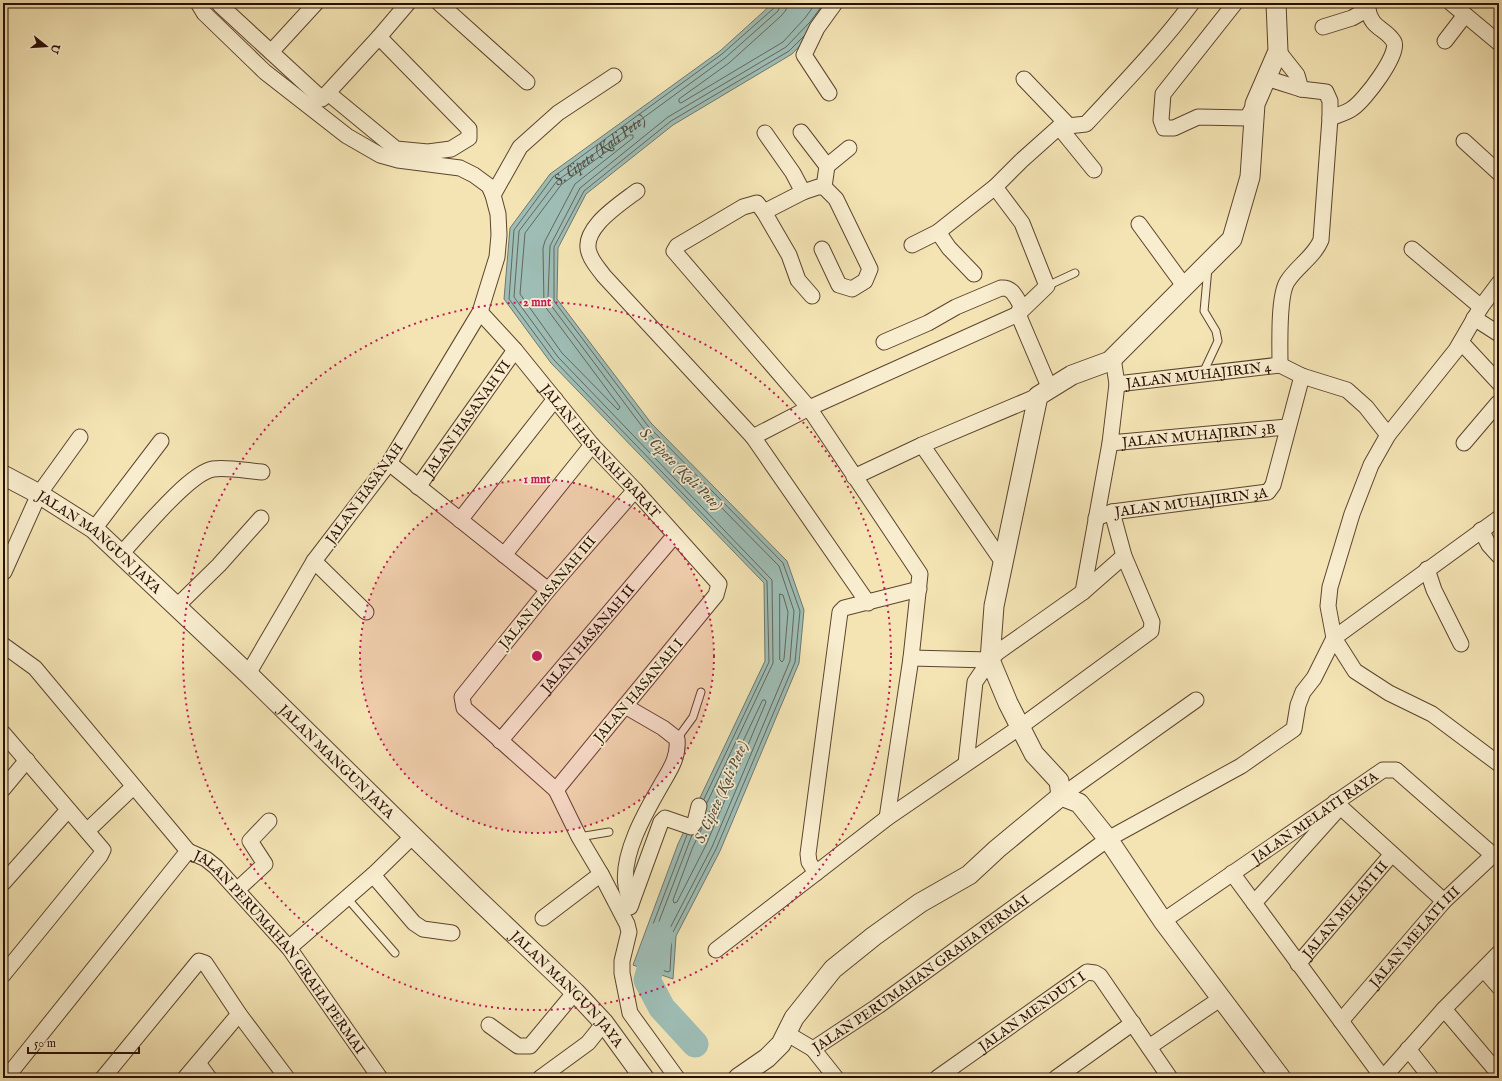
<svg xmlns="http://www.w3.org/2000/svg" width="1502" height="1081" font-family="'IM FELL English',serif">
  <style>
    .water { fill: #9ebdb5; stroke: #70776d }
    .lines { fill: none; stroke-linecap: round; stroke-linejoin: round }
    .shore { stroke: #64665b; stroke-width: 1 }
    .river { stroke: #9ebdb5; stroke-width: 27 }
    .service-casing { stroke: #5c442e; stroke-width: 9 }
    .minor-casing { stroke: #5c442e; stroke-width: 17 }
    .tertiary-casing { stroke: #5c442e; stroke-width: 21 }
    .service { stroke: #f8edce; stroke-width: 7 }
    .minor { stroke: #f8edce; stroke-width: 15 }
    .tertiary { stroke: #f8edce; stroke-width: 19 }
    .ring { fill: none; stroke: #c2185b; stroke-width: 2; stroke-dasharray: 2 4 }
    .labels { text-anchor: middle; stroke-width: 3.5; stroke-linejoin: round; paint-order: stroke }
    .street-label { font-size: 14px; fill: #2a0e01; stroke: #f8edce }
    .water-label { font-size: 15px; font-style: italic; fill: #534b40; stroke: #f8edce }
    .centre { fill: #c2185b; stroke: #f8edce; stroke-width: 2 }
    .ring-label { font-size: 12px; text-anchor: middle; font-weight: bold; fill: #c2185b; stroke: #f8edce; stroke-width: 3.5; stroke-linejoin: round; paint-order: stroke }
  </style>
  <rect width="100%" height="100%" fill="#f4e4b4"/>
  <filter id="stains"><feTurbulence type="fractalNoise" baseFrequency=".005" numOctaves="4"/><feColorMatrix values="0 0 0 0 .2 0 0 0 0 .09 0 0 0 0 .02 0 0 0 .5 -.17"/></filter>
  <radialGradient id="worn" r=".72"><stop offset=".6" stop-color="#630" stop-opacity="0"/><stop offset="1" stop-color="#630" stop-opacity=".3"/></radialGradient>
  <path class="water" d="M773,3h62l-18,25 -25,26 -119,71 -87,69 -28,54 -1,51 94,124 136,138 17,49 -5,53 -79,188 -44,85 -3,43 -40,-14 45,-121 87,-183 -1,-78 -213,-220 -47,-64 6,-71 40,-54 170,-123z"/>
  <g class="lines">
    <g class="shore">
      <path d="M787,3l-1,7 -5,6 -52,47 -50,36v3l2,1 102,-61 22,-24 11,-15"/>
      <path d="M630,135h3v3l-58,46 -30,57 -2,7 1,57 76,102 -2,3 -56,-57 -42,-59 5,-61 36,-48z"/>
      <path d="M780,594l3,1 5,17 -4,47 -2,3 -2,-2z"/>
      <path d="M763,700h2l1,2 -60,143 -29,57 -3,1 -1,-3 19,-51z"/>
      <path d="M704,799l65,-137 -2,-81 -213,-221 -45,-61 5,-69 39,-53 169,-123 52,-46 2,-5"/>
      <path id="s1" d="M707,803l66,-140 -1,-83 -214,-223 -44,-60 5,-66 38,-50 168,-123 53,-47 3,-8"/>
      <path d="M687,835l-48,126 1,2 28,9 2,-1 2,-37 44,-85 79,-187 5,-51 -17,-48 -135,-137 -94,-125v-54l30,-56 87,-70 118,-70 15,-15"/>
      <path d="M692,835l-47,123 1,2 17,6 2,-2 3,-32 44,-85 78,-186 4,-50 -15,-45 -135,-137 -94,-125 -2,-6 2,-52 30,-58 88,-71 118,-70 24,-25 14,-19"/>
    </g>
    <path class="river" d="M660,935l-13,45 15,28 33,36"/>
    <defs>
      <path id="service" d="M1047,286l28,-13
        M1203,373l15,-32 -2,-10 -12,-20 4,-43
        M677,739l16,-22 8,-25
        M579,837l30,-5
        M347,898l48,55"/>
      <g id="minor">
        <path d="M198,3l6,10 61,59 82,64 33,19 18,5 62,8 14,7 15,11 4,9 5,19 1,21 -2,22 -17,55 -91,151 -75,98 -66,113"/>
        <path d="M222,3l-2,2 102,94 57,-62"/>
        <path d="M439,3l88,79"/>
        <path d="M1235,3l-72,91 -2,26 3,8h10l24,-11 49,1 8,-14"/>
        <path d="M1451,3l48,40"/>
        <path d="M1323,27l29,-9 16,-9c3,20 18,19 26,33 6,12 -30,59 -41,66 -6,5 -16,7 -23,10"/>
        <path d="M1445,41l20,-26"/>
        <path d="M1278,51l19,24 4,14"/>
        <path d="M271,52l45,-49"/>
        <path d="M1024,79l44,46"/>
        <path d="M328,93l68,56 32,3 23,-3 18,-11v-9l-90,-92 29,-34"/>
        <path d="M829,93l-25,-38 13,-27 18,-25"/>
        <path d="M1059,127l35,43"/>
        <path d="M801,132l26,34"/>
        <path d="M1464,141l35,32"/>
        <path d="M824,187l3,-21 22,-18"/>
        <path d="M995,187l27,36 25,63 -29,28"/>
        <path d="M637,191c-17,13 -59,39 -47,64 3,8 9,14 14,21l149,161 115,166"/>
        <path d="M803,192l15,-5h6l12,12 34,70 -5,12 -13,8 -13,-4 -17,-36"/>
        <path d="M493,195l27,-48 38,-34 56,-37"/>
        <path d="M764,212l39,-20 -10,-19 -28,-40"/>
        <path d="M1139,224l46,63"/>
        <path d="M938,232l11,16 25,26"/>
        <path d="M912,245l26,-13 57,-45 26,-26 38,-34 27,-3c36,-39 74,-78 106,-121"/>
        <path d="M1412,249l69,58"/>
        <path d="M1499,283l-18,24 -25,43 -68,85 -17,30 -19,49 -22,73 -2,19 6,32 21,33 34,22 43,21 67,50"/>
        <path d="M812,296l-14,-16 -9,-25 -25,-43 -7,-9 -14,4 -66,39 -3,5 135,157 111,166 -9,84 -24,160"/>
        <path id="s2" d="M480,312l35,38 77,95 43,45 84,94 -3,11 -160,195"/>
        <path d="M1474,318l25,16"/>
        <path d="M884,342l44,-19 28,-16 45,-19c11,-1 14,8 20,17l-3,9"/>
        <path d="M1461,342l38,41"/>
        <path d="M1280,365l22,11 45,14 19,17 22,28"/>
        <path id="s3" d="M1117,384l163,-19c0,-19 -2,-68 7,-83 9,-15 27,-25 34,-42l9,-122v-17l-4,-9 -25,-3 -35,-11"/>
        <path d="M753,437l56,-29 209,-94 32,75"/>
        <path id="s4" d="M1110,443l177,-16"/>
        <path d="M1464,443l34,-40"/>
        <path d="M922,445l80,116"/>
        <path d="M389,463l159,127"/>
        <path d="M854,477l68,-32 116,-49"/>
        <path id="s5" d="M418,487l97,-137"/>
        <path d="M635,490l-87,100 -86,107 2,11 92,82 23,47 22,37 26,50 2,8 -7,29v12l8,40 47,65"/>
        <path id="s6" d="M1096,518l16,-6 156,-20 5,-7 29,-109"/>
        <path d="M460,520l95,-121"/>
        <path d="M94,529l67,-88"/>
        <path d="M1481,530l8,15 10,11"/>
        <path d="M121,554c18,-19 68,-81 92,-85 14,-2 35,2 49,3"/>
        <path d="M504,555l88,-110"/>
        <path d="M314,561l52,51"/>
        <path d="M1427,569l7,21 27,54"/>
        <path d="M4,572l35,-78 41,-57"/>
        <path d="M919,589l-75,19 -4,4 -32,242 1,8 7,11 71,-55 133,-91 131,-96 1,-9 -28,-66 -12,-44"/>
        <path d="M1083,592l27,-149 7,-59 -4,-26"/>
        <path d="M176,607l43,-42 42,-47"/>
        <path d="M3,645l32,23 153,183"/>
        <path d="M911,658l79,2"/>
        <path d="M625,706l38,22 14,11c2,19 -8,32 -17,48 -15,26 -39,68 -34,99 1,6 3,12 5,18"/>
        <path d="M3,733l100,117 -3,6 -97,119"/>
        <path id="s7" d="M500,741l175,-206"/>
        <path d="M966,763l9,-81 15,-22 8,-8 85,-60 41,-36"/>
        <path d="M3,789l24,-29"/>
        <path d="M1061,796l135,-96"/>
        <path d="M1335,802l109,99"/>
        <path d="M88,830l45,-43"/>
        <path d="M1232,873l151,205"/>
        <path d="M373,875l41,48 9,6 29,4"/>
        <path d="M3,883l65,-73"/>
        <path d="M238,889l27,-25 -15,-23 19,-20"/>
        <path d="M1254,903l86,-96"/>
        <path d="M630,907l31,-85 4,-4 26,9 4,-5 4,-16"/>
        <path d="M543,918l58,-44"/>
        <path id="s8" d="M1163,921l220,-151h13l97,85 6,2"/>
        <path d="M289,948l84,-73 41,-40"/>
        <path d="M716,950l100,-77"/>
        <path id="s9" d="M1298,964l94,-110"/>
        <path d="M1484,970l15,17"/>
        <path d="M1444,1009l55,65"/>
        <path id="s10" d="M1341,1021l103,-120 49,-46"/>
        <path d="M489,1025l29,21h12l45,-54"/>
        <path id="s11" d="M786,1033l27,16 65,-43 230,-167 133,-73 53,-37 4,-24 5,-13 11,-14 20,-40 165,-120"/>
        <path d="M1149,1047l71,-48"/>
        <path d="M813,1049l23,29"/>
        <path d="M1408,1049l23,29"/>
        <path d="M198,1063l11,15"/>
        <path id="s12" d="M6,1078l182,-227 18,8 10,8 73,81 91,130"/>
        <path d="M103,1078l96,-117 6,2 34,51 48,64"/>
        <path d="M185,1078l54,-64"/>
        <path d="M540,1078l48,-35 16,-20"/>
        <path id="s13" d="M937,1078l150,-106 8,1 5,3 70,102"/>
        <path d="M1056,1078l77,-55"/>
        <path d="M1383,1078l61,-69 55,-56"/>
      </g>
      <g id="tertiary">
        <path id="s14" d="M3,475l36,19 55,35 154,145 225,221 102,97 29,31 40,55"/>
        <path d="M1061,796l18,7 29,36 55,82 118,157"/>
        <path d="M738,1078l29,-20 14,-14 13,-26 39,-49 41,-33 46,-33 49,-28 28,-26 64,-53 -2,-15 -25,-27 -26,-51 -18,-43 4,-54 44,-210 34,-21 38,-14 122,-122 18,-62 5,-73 23,-53 -2,-48"/>
      </g>
    </defs>
    <use href="#service" class="service-casing"/>
    <use href="#minor" class="minor-casing"/>
    <use href="#tertiary" class="tertiary-casing"/>
    <use href="#service" class="service"/>
    <use href="#minor" class="minor"/>
    <use href="#tertiary" class="tertiary"/>
  </g>
  <circle cx="537" cy="656" r="177" fill="#c2185b" fill-opacity=".12"/>
  <g class="ring">
    <circle cx="537" cy="656" r="177"/>
    <circle cx="537" cy="656" r="354"/>
  </g>
  <g class="labels">
    <g class="street-label">
      <text dy="5" stroke="none"><textPath href="#s3" startOffset="82">JALAN MUHAJIRIN 4</textPath></text>
      <text dy="5" stroke="none"><textPath href="#s5" startOffset="84">JALAN HASANAH VI</textPath></text>
      <text dy="5" stroke="none"><textPath href="#s4" startOffset="89">JALAN MUHAJIRIN 3B</textPath></text>
      <text dy="5" stroke="none"><textPath href="#s2" startOffset="184">JALAN HASANAH BARAT</textPath></text>
      <text transform="translate(364 493) rotate(-54)" y="5">JALAN HASANAH</text>
      <text dy="5" stroke="none"><textPath href="#s6" startOffset="97">JALAN MUHAJIRIN 3A</textPath></text>
      <text dy="5" stroke="none"><textPath href="#s14" startOffset="118">JALAN MANGUN JAYA</textPath></text>
      <text transform="translate(547 592) rotate(-50)" y="5">JALAN HASANAH III</text>
      <text dy="5" stroke="none"><textPath href="#s7" startOffset="135">JALAN HASANAH II</textPath></text>
      <text transform="translate(638 690) rotate(-50)" y="5">JALAN HASANAH I</text>
      <text dy="5" stroke="none"><textPath href="#s14" startOffset="442">JALAN MANGUN JAYA</textPath></text>
      <text dy="5" stroke="none"><textPath href="#s8" startOffset="184">JALAN MELATI RAYA</textPath></text>
      <text dy="5" stroke="none"><textPath href="#s9" startOffset="72">JALAN MELATI II</textPath></text>
      <text dy="5" stroke="none"><textPath href="#s10" startOffset="112">JALAN MELATI III</textPath></text>
      <text dy="5" stroke="none"><textPath href="#s12" startOffset="429">JALAN PERUMAHAN GRAHA PERMAI</textPath></text>
      <text dy="5" stroke="none"><textPath href="#s11" startOffset="163">JALAN PERUMAHAN GRAHA PERMAI</textPath></text>
      <text dy="5" stroke="none"><textPath href="#s14" startOffset="766">JALAN MANGUN JAYA</textPath></text>
      <text dy="5" stroke="none"><textPath href="#s13" startOffset="116">JALAN MENDUT I</textPath></text>
    </g>
    <g class="water-label">
      <text dy="5" stroke="none"><textPath href="#s1" startOffset="803">S. Cipete (Kali Pete)</textPath></text>
      <text transform="translate(681 469) rotate(45)" y="5">S. Cipete (Kali Pete)</text>
      <text transform="translate(721 792) rotate(-66)" y="5">S. Cipete (Kali Pete)</text>
    </g>
  </g>
  <circle cx="537" cy="656" r="6" class="centre"/>
  <g class="ring-label">
    <text x="537" y="306">2 mnt</text>
    <text x="537" y="483">1 mnt</text>
  </g>
  <rect width="1502" height="1081" fill="none" stroke="#f4e4b4" stroke-width="16"/>
  <rect x="4" y="4" width="1494" height="1073" fill="none" stroke="#2a0e01" stroke-width="2"/>
  <rect x="8" y="8" width="1486" height="1065" fill="none" stroke="#2a0e01"/>
  <g transform="translate(46 46) rotate(107)" stroke="#f8edce" stroke-width="3" paint-order="stroke">
  <path d="M0-3L7 15L0 10L-7 15Z" fill="#2a0e01"/>
  <text y="-6" font-size="11" font-weight="bold" text-anchor="middle" fill="#2a0e01">U</text>
  </g>
  <path d="M28 1047v6h111v-6" fill="none" stroke="#2a0e01" stroke-width="2"/>
  <text x="34" y="1047" font-size="12" fill="#2a0e01" stroke="#f8edce" stroke-width="3" paint-order="stroke">50 m</text>
  <rect width="100%" height="100%" filter="url(#stains)"/>
  <rect width="100%" height="100%" fill="url(#worn)"/>
</svg>
